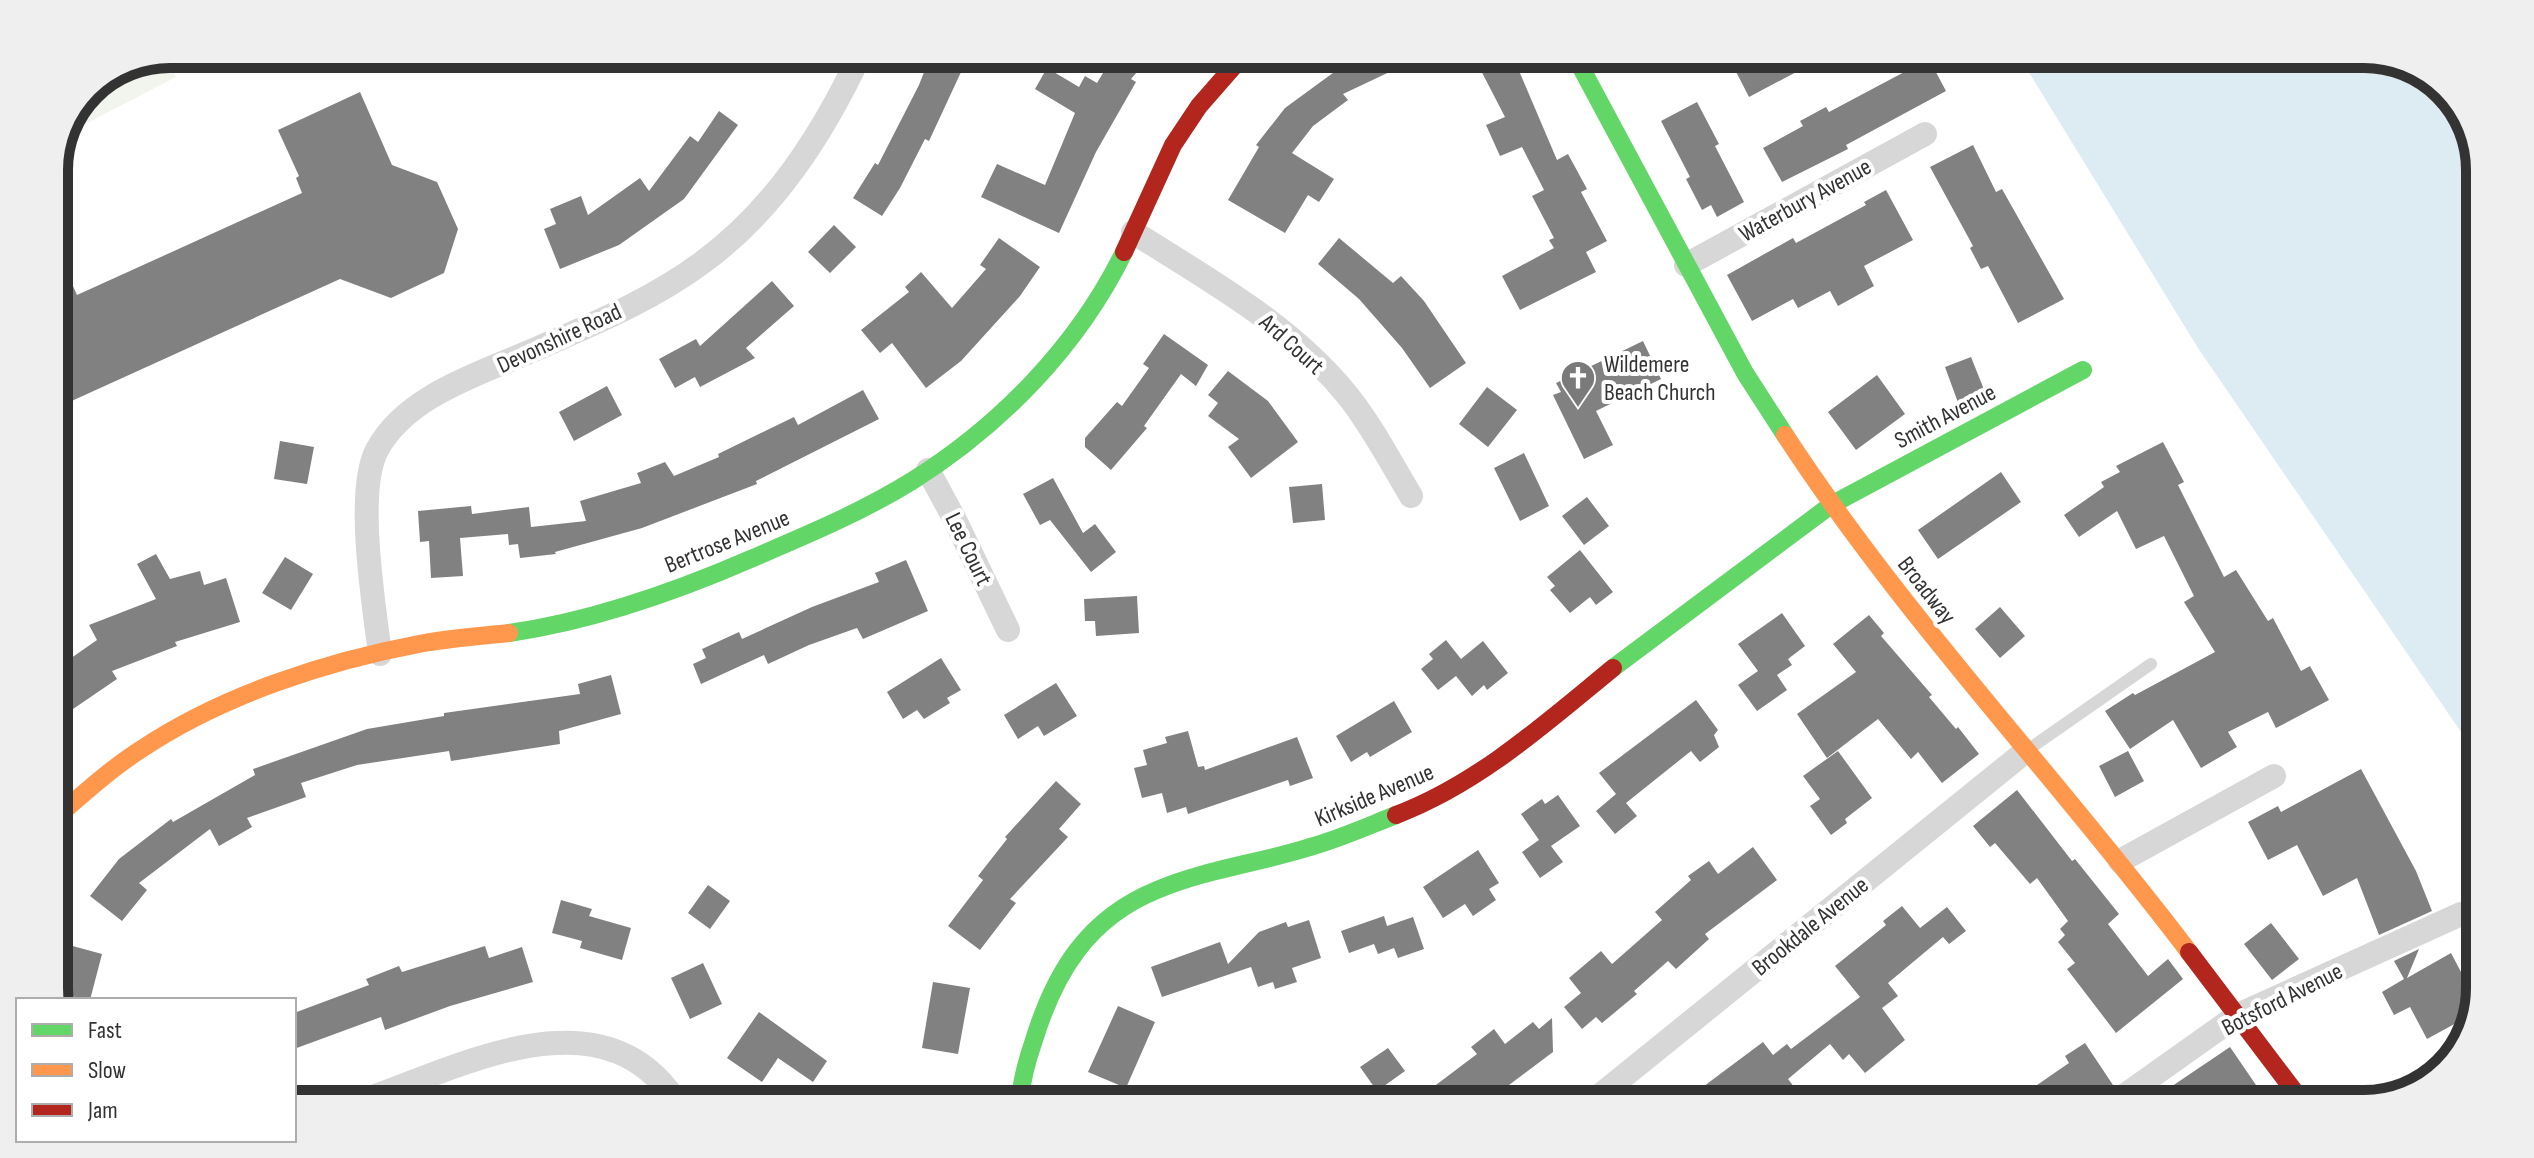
<svg xmlns="http://www.w3.org/2000/svg" width="2534" height="1158" font-family="'Sofia Sans Condensed',sans-serif">
  <style>
    .green { fill: #f1f5ed }
    .water { fill: #ddebf3 }
    .building { fill: #818181 }
    .lines { fill: none; stroke-linecap: round; stroke-linejoin: round }
    .lane { stroke: #d7d7d7; stroke-width: 12 }
    .street { stroke: #d7d7d7; stroke-width: 24 }
    .fast { stroke: #63d668; stroke-width: 18 }
    .slow { stroke: #ff974d; stroke-width: 18 }
    .jam { stroke: #b3261e; stroke-width: 18 }
    .labels { text-anchor: middle; stroke-width: 8; stroke-linejoin: round; paint-order: stroke }
    .street-label { font-size: 24px; fill: #333; stroke: #fff }
    .poi-label { font-size: 24px; fill: #333; stroke: #fff; text-anchor: start }
    .rim { fill: none; stroke: #333; stroke-width: 10 }
  </style>
  <rect width="100%" height="100%" fill="#fff"/>
  <path class="green" d="M166,56l10,21 -108,56 20,-45z"/>
  <path class="water" d="M2022,61l387,2 51,42 20,58 -6,588 -276,-403z"/>
  <path class="building" d="M930,57h38l-39,84 -4,-2 -25,49 -18,28 -29,-18 22,-35 3,2 41,-80z
    M1112,58h37l-18,21 5,3 -40,70 -37,81 -78,-36 16,-33 48,21 30,-72 -40,-24 12,-21 32,19 6,-11 12,7z
    M1352,59h65l-74,35 5,6 -35,26 -21,27 42,26 -15,23 -11,-7 -23,38 -57,-33 31,-53 -3,-2 29,-37z
    M1475,59h39l43,101 11,-6 19,35 -6,3 26,49 -21,11 10,20 -76,38 -18,-34 52,-28 -5,-8 5,-2 -22,-42 12,-6 -22,-43 -22,9 -14,-31 19,-8z
    M1730,60h46l41,1 -68,36z
    M1925,61h5l16,30 -100,54 2,4 -66,33 -19,-34 40,-22 -3,-5 26,-14 3,5z
    M360,92l32,73 45,17 21,47 -14,44 -53,25 -51,-19 -286,130v-165l23,51 225,-102 -6,-15 3,-2 -21,-46z
    M1697,102l22,42 -4,2 29,56 -27,15 -6,-12 -9,5 -16,-31 4,-2 -29,-56z
    M719,111l19,14 -54,74 -65,46 -59,24 -16,-40 12,-5 -6,-15 31,-13 7,19 52,-37 9,13 41,-55 8,6z
    M1973,145l23,47 6,-3 62,110 -46,24 -30,-57 -7,3 -11,-21 3,-2 -43,-79z
    M1886,190l27,50 -49,26 10,20 -36,20 -8,-15 -32,17 -5,-9 -41,22 -25,-46 66,-37 3,5 70,-38 -2,-3z
    M834,225l22,22 -26,26 -22,-21z
    M999,238l41,29 -20,29 -59,65 -35,27 -34,-45 -12,10 -19,-23 48,-38 -4,-5 16,-15 31,36 34,-39 -6,-4z
    M1339,238l54,45 8,-7 23,25 42,62 -36,25 -28,-40 -43,-49 -41,-35z
    M772,281l22,25 -48,42 9,10 -55,29 -5,-10 -20,11 -16,-29 37,-20 4,7z
    M1164,334l44,31 -12,21 -15,-12 -37,52 3,2 -36,42 -26,-23v-9l32,-36 5,4 27,-38 -6,-4z
    M1643,341l18,38 -65,32 17,34 -29,14 -31,-64 8,-3 -5,-9z
    M1971,357l16,40 -27,11 -15,-41z
    M1228,371l40,30 30,41 -47,36 -23,-31 11,-8 -31,-23 10,-13 -10,-8z
    M1877,375l28,39 -49,36 -28,-38z
    M607,386l15,29 -48,26 -15,-29z
    M1487,387l30,23 -29,37 -29,-23z
    M863,390l16,29 -123,62 1,3 -115,44 -87,24 1,2 -36,4 -2,-14 -9,1 -1,-11 -48,4 3,38 -32,2 -2,-37 -9,1 -2,-31 53,-5 1,8 57,-7 2,20 55,-6 -6,-20 61,-18 -4,-10 28,-11 9,14 45,-19 -1,-3 76,-37 4,8z
    M280,441l34,6 -7,37 -33,-5z
    M2163,442l21,40 -6,3 46,92 12,-7 32,51 5,-3 28,53 9,-5 19,34 -53,28 -8,-16 -40,20 9,15 -36,21 -28,-48 -43,29 -25,-38 28,-18 2,2 80,-43 -31,-50 10,-6 -30,-60 -28,13 -19,-38 -38,26 -15,-22 40,-28 -3,-5 19,-10 -4,-6z
    M1524,453l25,53 -29,15 -26,-53z
    M2001,472l20,30 -83,57 -20,-29z
    M1053,478l30,55 12,-9 21,28 -25,20 -41,-52 -10,5 -17,-31z
    M1322,484l3,36 -32,3 -4,-36z
    M1587,497l22,29 -25,19 -22,-29z
    M1580,550l33,42 -17,13 -6,-8 -20,16 -20,-23 5,-4 -8,-9z
    M156,554l14,25 30,-8 4,14 22,-7 14,44 -65,20 2,4 -65,25 5,8 -63,43v-52l43,-30 -8,-15 67,-26 -19,-35z
    M285,557l28,17 -22,36 -29,-17z
    M906,560l22,51 -65,28 -6,-11 -48,17 -41,19 -4,-9 -63,29 -8,-20 13,-6 -4,-9 37,-17 3,7 70,-32 67,-25 -4,-9z
    M1137,596l2,37 -43,3 -1,-15h-10l-1,-22z
    M2000,607l25,29 -25,22 -25,-29z
    M1782,613l23,33 -17,13 4,6 -15,10 10,15 -30,21 -19,-26 20,-14 -20,-27z
    M1869,615l15,18 -3,3 51,59 -3,2 27,32 2,-2 21,27 -37,29 -24,-31 -7,7 -33,-40 -51,39 -30,-44 59,-42 -23,-28z
    M1446,640l15,19 22,-18 25,32 -21,17 -3,-5 -12,11 -16,-20 -18,14 -17,-21 12,-10 -4,-5z
    M941,658l20,32 -14,8 3,5 -26,16 -7,-9 -14,9 -16,-27z
    M611,675l10,39 -62,17 1,13 -109,17 -2,-10 -92,14 -56,18 5,14 -59,21 5,9 -33,19 -9,-17 -71,54 8,7 -25,31 -32,-25 29,-37 52,-40 2,3 82,-47 -2,-6 114,-40 77,-13v-3l136,-19 -2,-10z
    M1056,683l21,33 -33,20 -6,-10 -20,13 -14,-24z
    M1696,700l22,30 -4,5 5,12 -19,15 -9,-11 -65,52 11,13 -22,18 -19,-23 20,-17 -17,-21z
    M1394,701l18,31 -42,25 -3,-5 -16,10 -15,-26z
    M1188,731l10,36 6,-1 1,4 92,-33 16,41 -23,8 -2,-6 -100,34 -2,-7 -19,6 -5,-20 -20,5 -8,-30 13,-3 -4,-15 24,-7 -2,-6z
    M1838,751l34,47 -27,21 2,4 -16,12 -21,-29 10,-7 -17,-23z
    M2128,751l16,30 -29,16 -16,-31z
    M2361,769l55,102 16,40 -53,24 -22,-57 -34,18 -26,-51 -29,15 -20,-38 30,-16 3,6z
    M1056,781l25,23 -22,25 9,8 -58,62 6,4 -36,47 -32,-24 35,-46 -5,-4 29,-37 -2,-2z
    M2017,790l55,71 3,-2 44,55 -11,10 40,52 20,-17 15,20 -67,54 -49,-64 8,-6 -17,-21 7,-7 -5,-6 8,-8 -31,-43 -7,6 -35,-41 -5,4 -17,-21z
    M1558,795l22,31 -29,20 12,16 -23,16 -18,-26 17,-12 -18,-26 21,-15 3,5z
    M1753,847l24,33 -72,54 4,5 -33,30 -8,-8 -34,30 3,3 -35,29 -6,-6 -14,12 -18,-22 17,-14 -12,-15 32,-27 11,13 50,-44 -7,-8 36,-32 -3,-4 21,-15 9,13z
    M1478,850l21,33 -10,6 7,11 -23,16 -8,-12 -22,14 -20,-31z
    M708,885l22,16 -20,28 -22,-16z
    M561,900l31,9 -3,7 42,12 -9,32 -42,-12 2,-7 -30,-8z
    M1902,906l18,22 27,-21 19,24 -17,13 -6,-7 -55,46 10,13 -16,12 23,32 -40,33 -16,-19 -6,6 -13,-16 -42,35 10,13 -12,10 -102,-1 79,-59 10,13 14,-11 4,5 69,-52 -25,-31 51,-41 -3,-4z
    M1384,916l3,10 26,-9 11,32 -26,9 -4,-10 -16,6 -4,-10 -25,9 -8,-22z
    M1309,920l12,38 -29,10 5,14 -22,7 -2,-7 -15,5 -7,-20 -89,30 -11,-30 69,-25 8,22 31,-32 27,-10 2,5z
    M2271,923l28,36 -27,21 -28,-36z
    M69,945l33,9 -12,46 -34,-7z
    M485,946l4,12 33,-11 11,35 -83,24 -65,24 -4,-13 -87,32v-36l75,-28 -3,-6 33,-13 3,6z
    M2419,949l-12,29 44,-25 20,38v24l-44,24 -17,-32 -16,8 -12,-23 22,-13 -10,-18z
    M703,963l19,41 -32,15 -19,-41z
    M933,982l37,6 -12,66 -36,-6z
    M1118,1006l37,16 -29,66 -38,-16z
    M759,1012l68,49 -14,21 -35,-24 -16,24 -35,-24z
    M1552,1018l1,34 -64,48h-73l61,-46 -6,-7 23,-18 11,15 28,-22 6,7z
    M2085,1043l28,42 -12,11 -2,7h-50l-12,-18 32,-22 -4,-7z
    M2230,1047l39,57 -122,-1z
    M1388,1048l17,23 -28,20 -17,-24z"/>
  <g class="lines">
    <path class="lane" d="M2029,749l122,-85"/>
    <path class="street" d="M1133,232c76,48 158,93 215,164 24,30 43,67 63,100
      M1686,265l239,-131
      M928,470l27,50 53,110
      M380,654c-6,-49 -25,-163 -3,-204 30,-57 111,-79 166,-104 55,-24 112,-48 160,-84 71,-52 119,-127 156,-205
      M2120,861l154,-85
      M375,1096c92,-33 226,-102 298,1
      M1593,1101l433,-350
      M2114,1103l124,-88 223,-101"/>
    <path class="fast" d="M1577,60l168,313 40,62
      M509,633c84,-12 166,-41 244,-75 54,-23 109,-46 159,-77 88,-55 166,-135 212,-229
      M1613,668l218,-163 252,-135
      M1020,1099c2,-21 7,-39 14,-59 21,-68 54,-122 123,-150 49,-21 103,-27 153,-43 29,-8 58,-21 86,-32"/>
    <path class="slow" d="M1785,435c120,184 272,342 404,517
      M54,819c28,-24 55,-49 86,-69 82,-55 187,-89 284,-107 28,-5 57,-7 85,-10"/>
    <path class="jam" d="M1124,252l49,-107 26,-39 42,-48
      M1396,815c82,-31 150,-92 217,-147
      M2189,952l115,152"/>
  </g>
  <defs>
    <symbol id="church-pin" viewBox="-11 -11 22 30"><path d="M0 17L-7.5 6A9.5 9.5 0 1 1 7.5 6Z" fill="#7a7a7a" stroke="#fff"/><path d="M-1.2-6h2.4v3.5h3.3v2.4h-3.3V6h-2.4V-.1h-3.3v-2.4h3.3Z" fill="#fff"/></symbol>
  </defs>
  <g fill-rule="evenodd">
    <use href="#church-pin" x="1558" y="358" width="40" height="54"/>
  </g>
  <g class="labels">
    <g class="street-label">
      <text transform="translate(1805 200) rotate(-29)" y="8">Waterbury Avenue</text>
      <text transform="translate(559 338) rotate(-25)" y="8">Devonshire Road</text>
      <text transform="translate(1292 344) rotate(42)" y="8">Ard Court</text>
      <text transform="translate(1945 416) rotate(-28)" y="8">Smith Avenue</text>
      <text transform="translate(727 541) rotate(-22)" y="8">Bertrose Avenue</text>
      <text transform="translate(969 549) rotate(64)" y="8">Lee Court</text>
      <text transform="translate(1927 590) rotate(52)" y="8">Broadway</text>
      <text transform="translate(1374 795) rotate(-23)" y="8">Kirkside Avenue</text>
      <text transform="translate(1810 926) rotate(-39)" y="8">Brookdale Avenue</text>
      <text transform="translate(2282 999) rotate(-27)" y="8">Botsford Avenue</text>
    </g>
    <g class="poi-label">
      <text x="1604" y="372">Wildemere<tspan x="1604" dy="28">Beach Church</tspan></text>
    </g>
  </g>
  <path d="M0 0H2534V1158H0ZM170 68H2364A102 102 0 0 1 2466 170V988A102 102 0 0 1 2364 1090H170A102 102 0 0 1 68 988V170A102 102 0 0 1 170 68Z" fill="#efefef" fill-rule="evenodd"/>
  <path class="rim" d="M170 68H2364A102 102 0 0 1 2466 170V988A102 102 0 0 1 2364 1090H170A102 102 0 0 1 68 988V170A102 102 0 0 1 170 68Z"/>
  <rect x="16" y="998" width="280" height="144" fill="#ffffff" stroke="#adadad" stroke-width="2"/>
  <rect x="32" y="1024" width="40" height="12" fill="#63d668" stroke="#adadad" stroke-width="2"/>
  <text x="88" y="1038" font-size="24" fill="#333333">Fast</text>
  <rect x="32" y="1064" width="40" height="12" fill="#ff974d" stroke="#adadad" stroke-width="2"/>
  <text x="88" y="1078" font-size="24" fill="#333333">Slow</text>
  <rect x="32" y="1104" width="40" height="12" fill="#b3261e" stroke="#adadad" stroke-width="2"/>
  <text x="88" y="1118" font-size="24" fill="#333333">Jam</text>
</svg>
